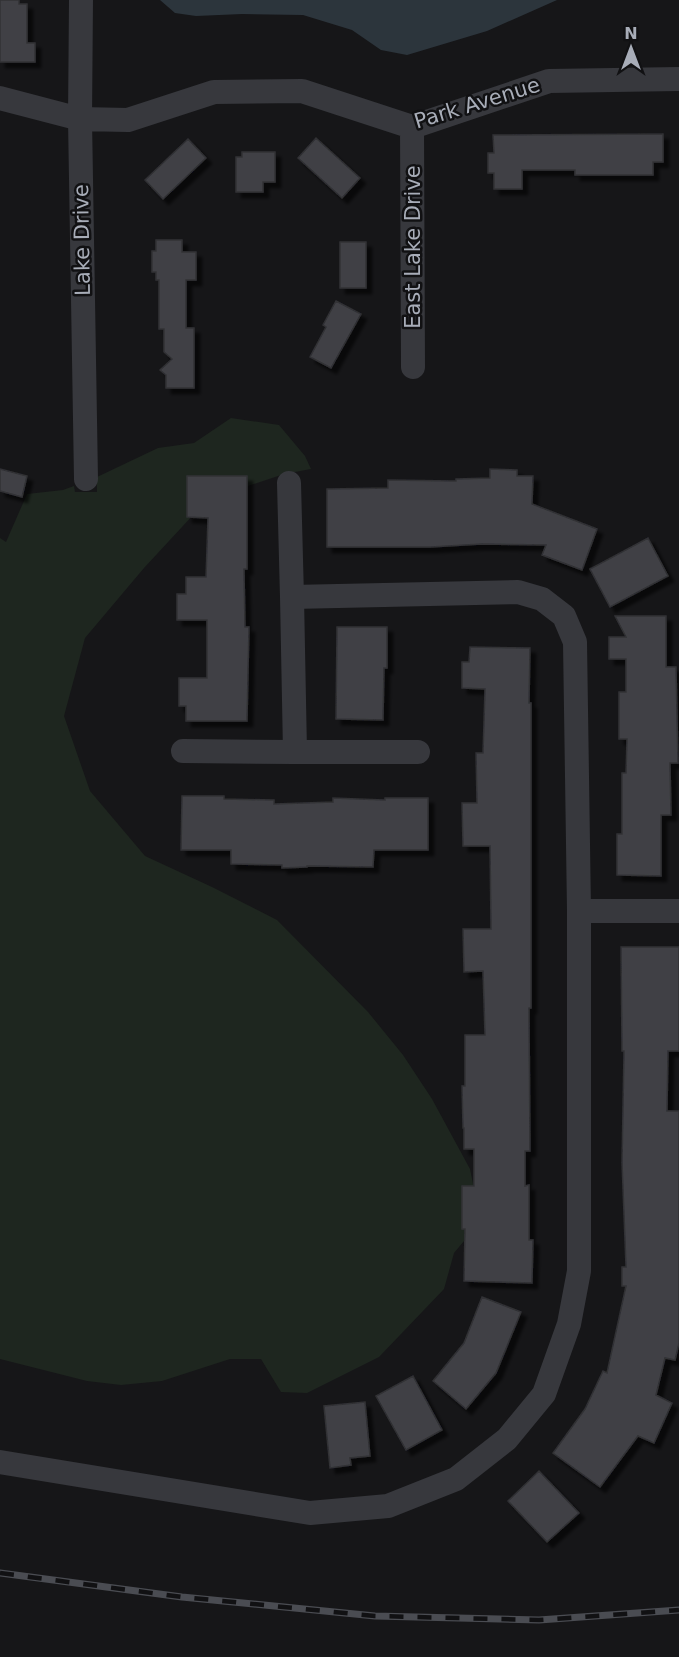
<svg xmlns="http://www.w3.org/2000/svg" width="679" height="1657" font-family="'DejaVu Sans',sans-serif">
  <style>
    .green { fill: #1e261f }
    .water { fill: #2c353c }
    .building { fill: #404145; stroke: #303034; stroke-width: 1.5; filter: url(#shadow) }
    .lines { fill: none; stroke-linecap: round; stroke-linejoin: round }
    .street { stroke: #37383d; stroke-width: 24 }
    .rail-casing { stroke: #4a4c52; stroke-width: 7 }
    .rail { stroke: #111113; stroke-width: 4.5; stroke-dasharray: 14; stroke-linecap: butt }
    .labels { text-anchor: middle; stroke-width: 5; stroke-linejoin: round; paint-order: stroke }
    .street-label { font-size: 21px; fill: #a8adb8; stroke: #111113 }
  </style>
  <defs>
    <filter id="shadow"><feDropShadow dx="5.5" dy="5.5" stdDeviation="1.5" flood-color="#0009"/></filter>
  </defs>
  <rect width="100%" height="100%" fill="#161618"/>
  <path class="green" d="M231,418l48,7 26,31 6,13 -27,5 -57,19 -33,21 -50,54 -59,70 -21,78 26,75 55,65 67,31 65,33 91,92 35,43 29,44 38,70 9,44 -10,22 -15,18 -10,36 -65,68 -72,36 -26,-1 -20,-33h-31l-68,22 -41,4 -34,-4 -87,-22v-821l6,4 21,-48 36,-4 11,-4 1,6h22v-15l61,-29 36,-5z"/>
  <path class="water" d="M160,0h397l-70,31 -80,24 -26,-5 -29,-20 -49,-15 -61,-1 -46,2 -21,-3z"/>
  <path class="building" d="M0,0h19v4h8v39h8v19h-35z
    M663,134v28h-10v13h-78v-5h-53v19h-28v-16h-6v-20h6l-1,-18z
    M316,138l44,40 -18,20 -44,-40z
    M188,139l18,19 -43,41 -18,-19z
    M242,152h33v30h-12v10h-27v-35h6z
    M156,240h26v12h14v28h-10v48h8v60h-28v-13l-6,-5 12,-11 -8,-7v-23h-5v-49h-3v-8h-4v-21h4z
    M340,242h26v46h-26z
    M336,301l25,13 -30,54 -21,-11 16,-30 -3,-2z
    M0,469l27,7 -5,21 -22,-6z
    M490,469l27,1v6h16l-1,28 65,25 -15,41 -40,-15 4,-10 -64,-1 -51,3h-104v-58l61,-1v-8l68,1v-2l34,-1z
    M187,476h60v93h-3l1,58h4l-2,94h-61v-15h-7v-28h28v-58h-30v-26h9v-17h20l2,-59 -21,-1z
    M648,538l20,38 -58,31 -20,-38z
    M615,616h51v51h10l2,96h-8l1,52h-10v61l-44,-1v-41h5v-61h4l1,-34h-8v-47h7v-33h-17v-22h17z
    M337,627h50v41h-3l-1,52 -47,-1z
    M470,647l60,1 -1,55h2v305h-2l1,143h-5v35l4,-1v55h4l-1,43 -68,-2 1,-52h-3v-43h12v-37h-10v-21h-1l-1,-42h3v-51h20l-2,-64 -19,1 -1,-43h28l-1,-83h-27l-1,-43h15l-1,-50h7l2,-64 -23,-1v-26h7z
    M182,796h42v3l50,1v4l59,-2v-4l52,2v-2h43v52h-54l-1,17 -66,-1v1l-25,1v-3l-51,-1v-14h-50z
    M621,947h58v104h-11l-1,60h12v232l-4,17 -10,-2 -9,37 16,8 -18,40 -16,-7 -38,51 -47,-34 32,-44 18,-38 4,2 19,-87h-4v-19h4l-4,-104 2,-112h-2z
    M482,1297l39,15 -25,61 -30,36 -33,-28 31,-38z
    M413,1376l29,54 -36,20 -30,-54z
    M365,1402l5,54 -20,2 1,7 -21,3 -6,-62z
    M539,1471l40,42 -32,29 -39,-41z"/>
  <g class="lines">
    <path class="street" d="M81,0l-1,119 6,360
      M0,98l80,21 48,1 86,-28 88,-1 110,36 137,-46 130,-2
      M412,127l1,240
      M289,483l3,114
      M183,751l112,1
      M579,911h100
      M0,1462l310,51 78,-7 68,-27 51,-40 37,-45 25,-70 10,-53v-360l-4,-269 -11,-26 -22,-17 -24,-7 -226,5 3,155h123"/>
    <defs>
      <path id="rail" d="M0,1573l182,24 193,19 164,4 140,-10"/>
    </defs>
    <use href="#rail" class="rail-casing"/>
    <use href="#rail" class="rail"/>
  </g>
  <g class="labels">
    <g class="street-label">
      <text transform="translate(477 103) rotate(-17)" y="7">Park Avenue</text>
      <text transform="translate(82 240) rotate(-91)" y="7">Lake Drive</text>
      <text transform="translate(413 247) rotate(-90)" y="7">East Lake Drive</text>
    </g>
  </g>
  <g transform="translate(631 48)" stroke="#111113" stroke-width="4.5" paint-order="stroke">
  <path d="M0-4.5L10 22L0 15L-10 22Z" fill="#a8adb8"/>
  <text y="-9" font-size="16" font-weight="bold" text-anchor="middle" fill="#a8adb8">N</text>
  </g>
</svg>
